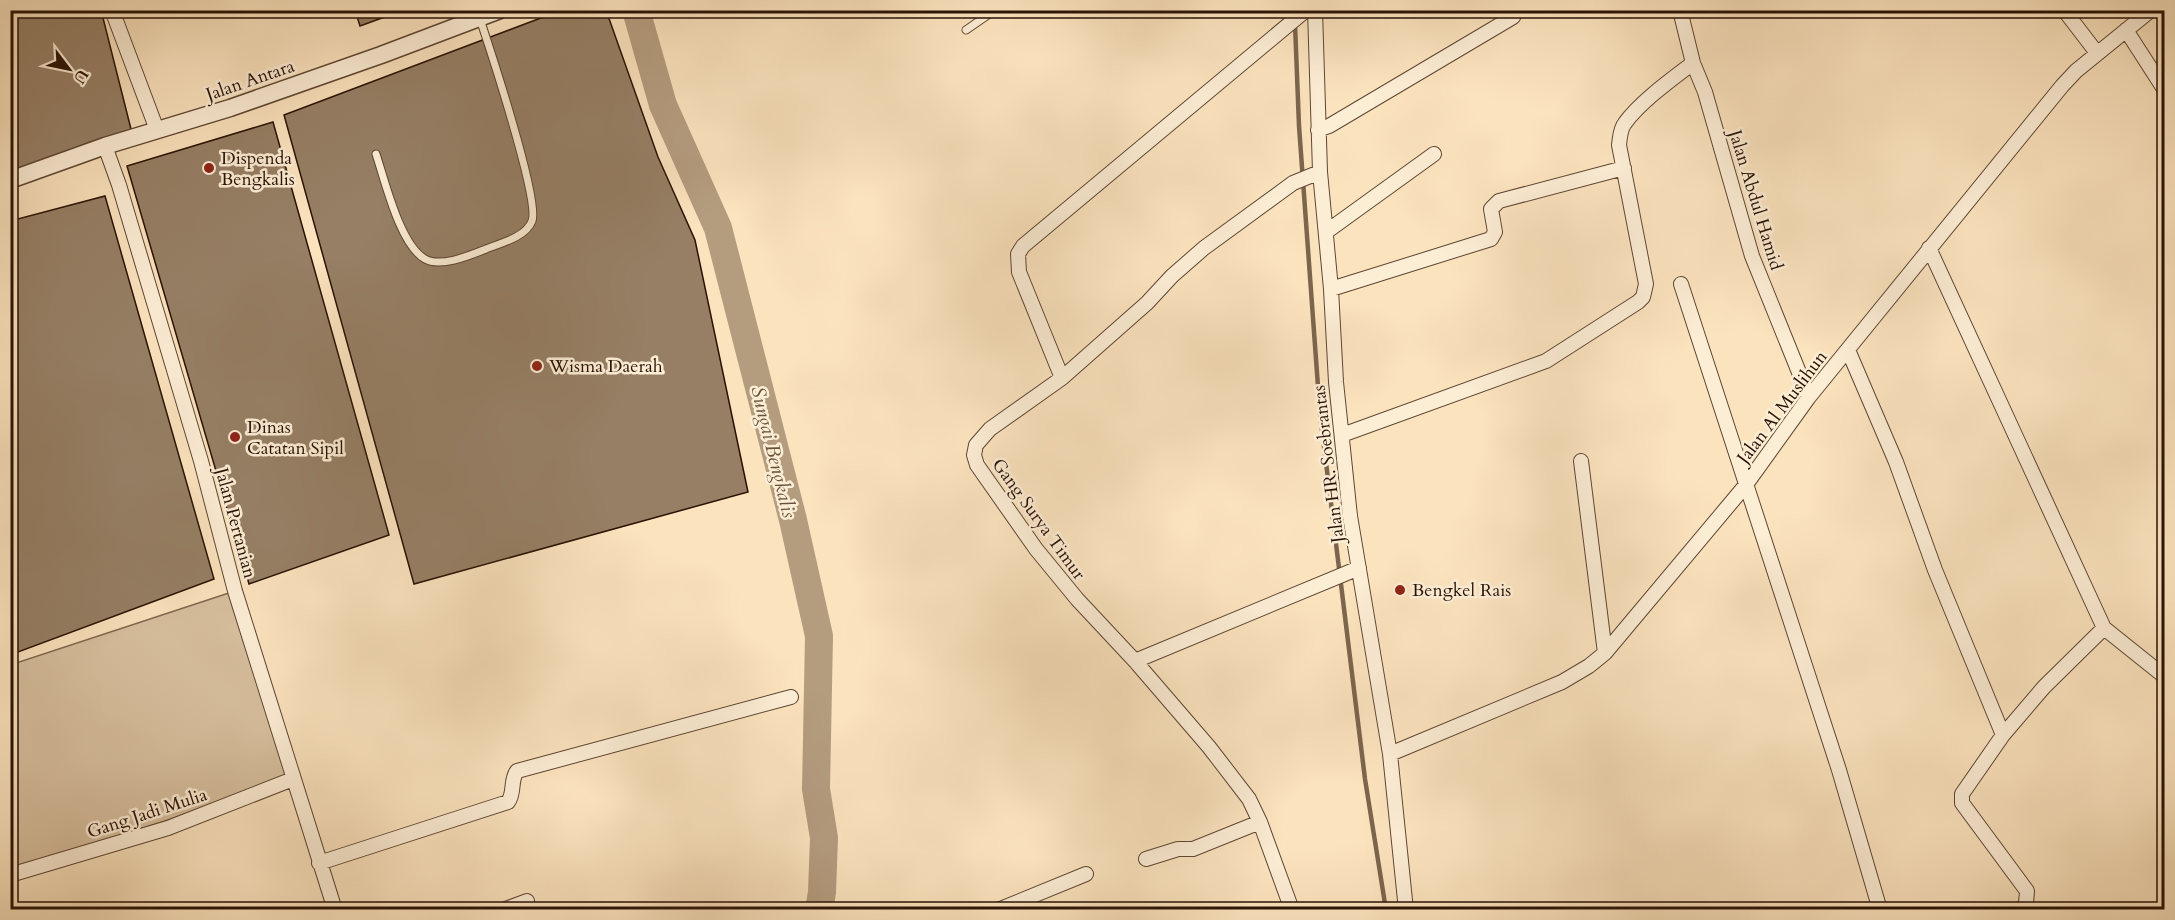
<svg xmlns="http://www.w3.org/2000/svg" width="2175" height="920" font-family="Cardo,serif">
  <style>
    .green { fill: #d7bf9e; stroke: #806851; stroke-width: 1.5 }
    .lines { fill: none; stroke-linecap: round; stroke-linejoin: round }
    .stream { stroke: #7c654e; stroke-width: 4.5 }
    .river { stroke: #b49c7f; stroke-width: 28 }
    .building { fill: #967f65; stroke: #291204; stroke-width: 1.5 }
    .service-casing { stroke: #5e4632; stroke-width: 9 }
    .minor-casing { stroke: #5e4632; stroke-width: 16 }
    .tertiary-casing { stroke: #5e4632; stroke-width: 19 }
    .service { stroke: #fcedd5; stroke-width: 7 }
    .minor { stroke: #fcedd5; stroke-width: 14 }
    .tertiary { stroke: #fcedd5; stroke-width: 16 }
    .poi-dot { fill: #8f2418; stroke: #fcedd5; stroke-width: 2 }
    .labels { text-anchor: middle; stroke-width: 5; stroke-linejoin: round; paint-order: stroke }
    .street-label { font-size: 18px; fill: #291204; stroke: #fcedd5 }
    .poi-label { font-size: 18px; fill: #291204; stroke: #fcedd5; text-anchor: start }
    .water-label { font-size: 20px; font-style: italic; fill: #68503b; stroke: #fcedd5 }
  </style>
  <rect width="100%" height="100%" fill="#fbe3be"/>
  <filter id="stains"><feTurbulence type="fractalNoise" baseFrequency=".00333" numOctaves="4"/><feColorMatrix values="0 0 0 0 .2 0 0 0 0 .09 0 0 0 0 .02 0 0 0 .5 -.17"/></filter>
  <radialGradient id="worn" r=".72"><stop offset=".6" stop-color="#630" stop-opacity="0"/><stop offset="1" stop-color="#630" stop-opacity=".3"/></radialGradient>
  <path class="green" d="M235,591l62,182 -126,46 -156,51 -5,-16v-189z"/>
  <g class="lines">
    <path class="stream" d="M1295,24l4,102 21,288 45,365 21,131"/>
    <path class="river" d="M636,10l27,95 55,123 75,292 26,116 -3,153 8,49 -2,54 -3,18"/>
  </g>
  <path class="building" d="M10,10h91l32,127 -123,34z
    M355,10h49l-44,16z
    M562,10h44l52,147 37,83 53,252 -334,92 -130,-469z
    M273,122l116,413 -140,49 -122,-418z
    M105,196l109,383 -204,76v-434z"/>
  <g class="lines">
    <defs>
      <path id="service" d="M966,30l29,-20
        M376,154c9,27 24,91 49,105 16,9 46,-4 61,-10 15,-6 40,-12 46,-28 8,-20 -42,-172 -52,-202"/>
      <path id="minor" d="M112,10l45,120
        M1315,10l5,162 11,117 5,93 14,134 40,238 16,156
        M1680,10l13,53 12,29 47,164 57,141
        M2064,10l33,43
        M2126,30l38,59
        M1318,130l11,-4 184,-109 -1,-7
        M105,146l14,39 82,276 34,130 100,319
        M1326,232l108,-78
        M1929,248l175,380 60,48
        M1681,284l158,486 41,140
        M1331,289l160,-50 4,-7 -4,-23 8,-8 125,-33
        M1848,350l48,112 39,108 68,165
        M1062,378l-43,-106 -1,-18 5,-8 283,-236
        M1342,435l204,-74 92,-59 5,-5 3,-13 -27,-139c1,-7 1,-16 6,-22 15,-21 47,-44 68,-60
        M1581,461l24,192
        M1135,661l224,-93
        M1390,754l172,-72 27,-16 16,-13 140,-167 64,-89 253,-311 14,-15 75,-61
        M1146,859l32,-10h15l67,-27
        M319,863l189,-61c7,-9 2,-22 9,-31l274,-74
        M10,875l158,-47 125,-49
        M503,910l24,-9
        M998,910l88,-36
        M1292,910l-32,-88 -11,-23 -40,-52 -74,-86 -58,-62 -41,-50 -59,-84 -3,-10 2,-10 14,-16 72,-51 85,-75 25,-27 32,-28 89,-65 27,-11
        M2021,910l5,-7 1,-12 -65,-88v-9l41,-59 41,-48 60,-59"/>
      <path id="tertiary" d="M10,180l95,-34 125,-38 151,-53 119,-45"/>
    </defs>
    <use href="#service" class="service-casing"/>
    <use href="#minor" class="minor-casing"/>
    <use href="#tertiary" class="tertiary-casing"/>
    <use href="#service" class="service"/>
    <use href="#minor" class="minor"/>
    <use href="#tertiary" class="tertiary"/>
  </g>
  <g class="poi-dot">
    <circle cx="209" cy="168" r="6"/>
    <circle cx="537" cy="366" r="6"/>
    <circle cx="235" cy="437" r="6"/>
    <circle cx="1400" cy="590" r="6"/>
  </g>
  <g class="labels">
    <g class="street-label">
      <text transform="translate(250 80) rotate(-19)" y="6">Jalan Antara</text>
      <text transform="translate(1756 200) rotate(73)" y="6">Jalan Abdul Hamid</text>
      <text transform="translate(1782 407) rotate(-53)" y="6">Jalan Al Muslihun</text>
      <text transform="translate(1328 464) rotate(-97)" y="6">Jalan HR. Soebrantas</text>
      <text transform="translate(1039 519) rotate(54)" y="6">Gang Surya Timur</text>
      <text transform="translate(236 523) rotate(75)" y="6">Jalan Pertanian</text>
      <text transform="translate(147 813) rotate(-18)" y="6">Gang Jadi Mulia</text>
    </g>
    <g class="poi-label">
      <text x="221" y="164">Dispenda<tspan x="221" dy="21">Bengkalis</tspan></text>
      <text x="549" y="372">Wisma Daerah</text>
      <text x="247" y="433">Dinas<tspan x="247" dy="21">Catatan Sipil</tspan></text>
      <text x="1412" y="596">Bengkel Rais</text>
    </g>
    <g class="water-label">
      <text transform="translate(774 452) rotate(76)" y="7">Sungai Bengkalis</text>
    </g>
  </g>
  <rect width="2175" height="920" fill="none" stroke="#fbe3be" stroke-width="36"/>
  <rect x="12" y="12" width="2151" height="896" fill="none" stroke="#291204" stroke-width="3"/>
  <rect x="18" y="18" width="2139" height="884" fill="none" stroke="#291204" stroke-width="1.5"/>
  <g transform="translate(69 69) rotate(122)" stroke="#fcedd5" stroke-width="4.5" paint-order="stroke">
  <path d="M0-4.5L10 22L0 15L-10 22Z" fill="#291204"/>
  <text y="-9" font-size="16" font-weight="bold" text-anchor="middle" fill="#291204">U</text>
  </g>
  <rect width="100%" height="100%" filter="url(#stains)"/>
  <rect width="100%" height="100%" fill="url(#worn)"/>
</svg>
